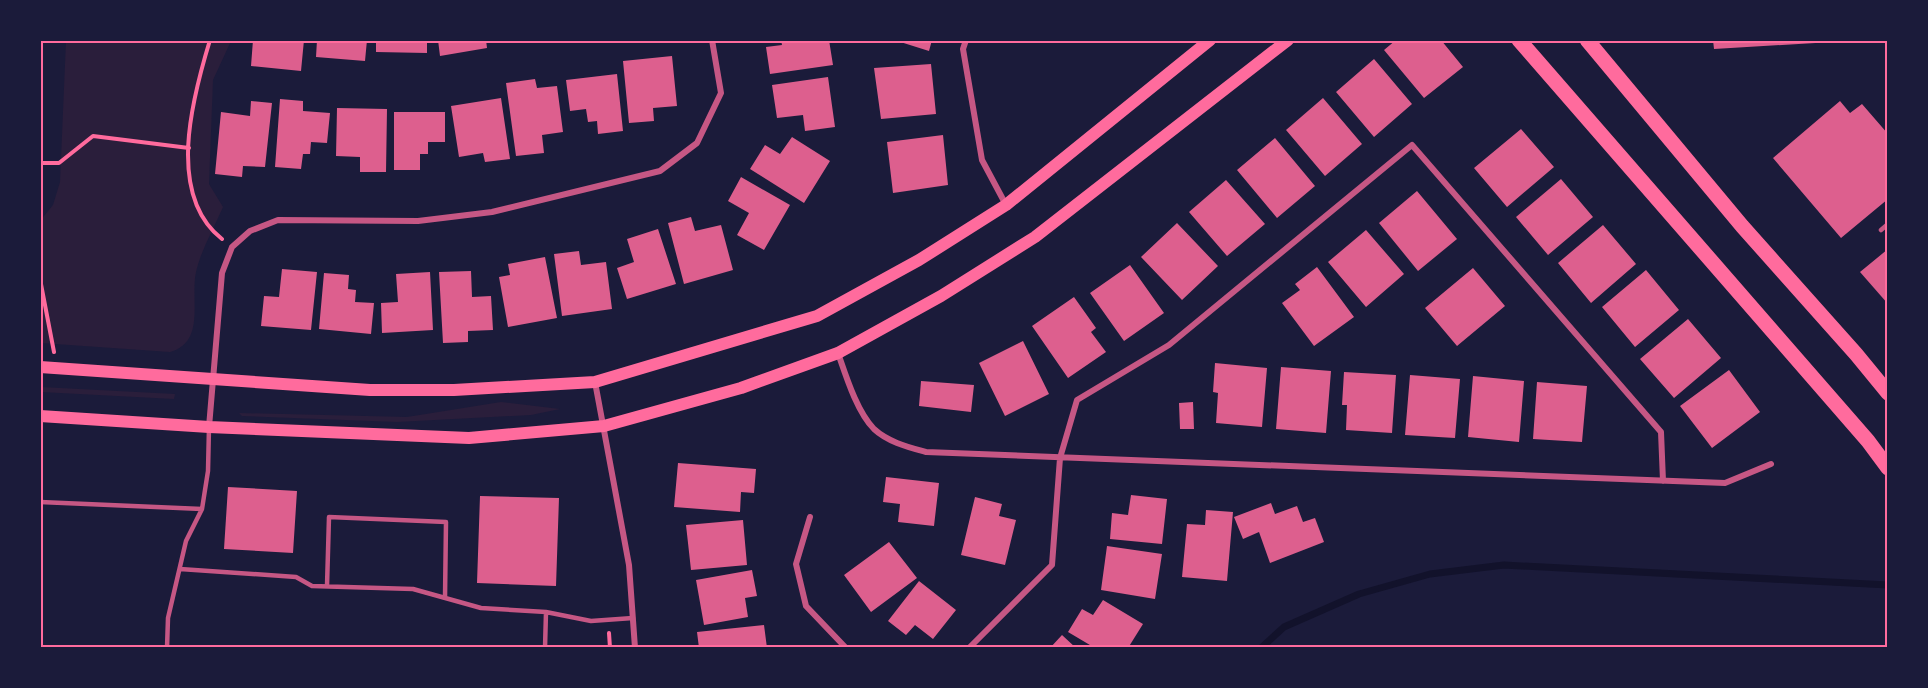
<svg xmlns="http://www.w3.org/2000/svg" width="1928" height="688" font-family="'Alegreya Sans',sans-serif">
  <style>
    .green { fill: #2a1e3b }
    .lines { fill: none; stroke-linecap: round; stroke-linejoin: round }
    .stream { stroke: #12122b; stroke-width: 7 }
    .building { fill: #dd5f8e }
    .path { stroke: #ff6b9d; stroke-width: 4 }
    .service { stroke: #c65784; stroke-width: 4.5 }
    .minor { stroke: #c65784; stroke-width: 6 }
    .secondary { stroke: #ff6b9d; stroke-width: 12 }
    .primary { stroke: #ff6b9d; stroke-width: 15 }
    .neatline { fill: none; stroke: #ff6b9d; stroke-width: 2 }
  </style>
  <rect width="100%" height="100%" fill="#1b1b3a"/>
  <path class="green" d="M66,41h165l-18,39 -4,104 14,23c-9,21 -22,43 -27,65 -6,28 10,70 -26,80l-129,-9 -1,-122 13,-16 7,-23z
    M41,387l134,7 -1,5 -133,-7z
    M501,402l59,7 -29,6 -134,7 -155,-6 -3,-3 168,4z"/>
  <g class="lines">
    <path class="stream" d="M1261,648l23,-21 75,-33 71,-20 74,-9 384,20"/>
  </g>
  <path class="building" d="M253,40h51l-3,31 -50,-5z
    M317,40h50l-2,21 -49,-4z
    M376,40h51v13l-51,-1z
    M438,40h48l1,8 -47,8z
    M781,40h48l4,25 -63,9 -4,-27 16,-2z
    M894,40h38l-3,11z
    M1396,40h45l22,27 -39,31 -40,-48z
    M1713,40h119v2l-118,7z
    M672,56l5,50 -24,2 1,13 -25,2 -6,-62z
    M1374,59l38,45 -38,33 -38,-45z
    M931,64l5,50 -55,5 -7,-51z
    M617,74l6,57 -25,3 -1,-13 -9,1 -2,-13 -16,2 -4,-31z
    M828,77l7,50 -30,4 -2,-16 -26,3 -5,-33z
    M535,79l2,9 20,-2 6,46 -21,3 2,18 -28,3 -10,-73z
    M501,98l9,61 -25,3 -2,-9 -24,4 -8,-51z
    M1323,98l39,46 -37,32 -39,-46z
    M280,99l23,2v10l27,2 -3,30 -16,-1 -1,12h-7l-2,15 -26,-2z
    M251,101l21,2 -7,64 -22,-1 -1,11 -27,-3 6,-62 29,4z
    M1840,101l10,12 12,-9 26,30v65l-47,39 -68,-80z
    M337,108l50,1 -1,63h-26v-15l-24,-1z
    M394,112h51v30h-17v12h-8v16h-26z
    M1521,129l33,38 -47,40 -33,-39z
    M943,135l5,50 -55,8 -6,-51z
    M792,137l38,24 -26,42 -54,-34 15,-24 15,9z
    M1275,138l40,48 -38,32 -40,-48z
    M741,177l49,28 -26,45 -27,-15 12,-22 -21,-12z
    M1561,179l32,38 -45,38 -32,-38z
    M1226,180l39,44 -38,32 -38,-44z
    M1417,191l40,48 -39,32 -39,-48z
    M691,217l4,14 26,-6 12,45 -49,14 -16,-61z
    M1177,223l41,43 -36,34 -41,-43z
    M1603,225l33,39 -45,39 -33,-40z
    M658,229l18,55 -49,15 -10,-31 17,-6 -7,-23z
    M1366,230l38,44 -38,33 -38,-45z
    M1888,249v55l-28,-32z
    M579,251l2,14 25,-3 6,47 -50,7 -8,-62z
    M545,257l12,61 -49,9 -9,-50 11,-2 -2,-11z
    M1130,265l34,48 -40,28 -34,-48z
    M1317,267l37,50 -40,29 -32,-43 18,-13 -5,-6z
    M1473,268l32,38 -48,40 -32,-38z
    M282,269l35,3 -6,58 -50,-4 3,-30 15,1z
    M1646,270l33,40 -44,37 -33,-40z
    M471,271l1,26 19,-1 2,34 -25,1v11l-25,1 -4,-71z
    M430,272l3,58 -51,3 -1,-30 17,-1 -2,-28z
    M324,273l25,2 -1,14 8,1 -1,12 19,1 -3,31 -52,-5z
    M1074,297l22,31 -5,4 15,20 -38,26 -36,-52z
    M1688,319l33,39 -47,40 -34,-39z
    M1023,341l26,53 -44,22 -26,-53z
    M1215,363l52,5 -5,59 -46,-4 2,-30 -5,-1z
    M1281,367l50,4 -5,62 -50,-4z
    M1729,370l31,42 -48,36 -32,-42z
    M1344,372l52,3 -4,58 -46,-3 1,-25h-5z
    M1410,375l50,4 -5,59 -50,-3z
    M1473,376l51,5 -5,61 -51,-5z
    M921,381l53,4 -3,27 -52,-6z
    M1537,382l50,4 -5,56 -49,-3z
    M1193,402l1,27h-14l-1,-26z
    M678,463l78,6 -2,24 -13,-1 -1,20 -66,-5z
    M886,477l53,6 -5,43 -36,-4 2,-18 -17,-2z
    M228,487l69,4 -4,62 -69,-4z
    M1131,495l36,4 -5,45 -52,-5 2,-26 16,2z
    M480,496l79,2 -3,88 -79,-3z
    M975,497l27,7 -3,12 17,4 -11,45 -44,-10z
    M1271,503l4,11 22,-8 6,16 12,-4 9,24 -54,21 -11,-31 -16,7 -9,-22z
    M1206,510l27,2 -6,69 -45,-4 5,-53 18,1z
    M743,520l4,45 -56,5 -5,-45z
    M889,542l28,36 -46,34 -27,-37z
    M1107,546l55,8 -7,45 -54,-9z
    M752,570l5,26 -12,2 3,19 -44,8 -8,-45z
    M919,581l37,29 -23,29 -18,-14 -9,10 -18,-14z
    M1103,600l40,24 -15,24h-33l-27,-16 14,-23 11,6z
    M764,625l3,23h-68l-2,-16z
    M1062,635l14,13h-26z"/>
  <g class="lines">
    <path class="path" d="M210,40c-18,59 -44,155 12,199
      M40,163h19l34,-27 96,12
      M40,279l14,73
      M609,633l1,15"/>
    <path class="service" d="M1881,230l7,-6
      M40,502l162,7
      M180,569l116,8 16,9 101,3 68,19 65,4 45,9 42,-3
      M327,586l2,-69 117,5 -1,76
      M167,648l1,-30 18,-77 16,-32 6,-38 1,-44
      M545,648l1,-36"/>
    <path class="minor" d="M966,40l-3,9 19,111 24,45
      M838,353c8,23 19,59 36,76 14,13 34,18 52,23l799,31 46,-19
      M595,382l34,183 6,83
      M209,427l13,-154 10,-26 18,-16 28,-11 140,1 74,-9 168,-41 37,-28 24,-50 -9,-53
      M810,517l-14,47 10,42 40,42
      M969,648l83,-83 8,-107 17,-58 92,-55 243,-200 249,287 2,49"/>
    <path class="secondary" d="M40,367l330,23h84l141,-8 222,-66 102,-56 87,-55 204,-165
      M40,416l169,11 260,11 135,-12 137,-38 97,-35 103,-57 94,-59 253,-197"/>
    <path class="primary" d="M1519,40l349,401 20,27
      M1587,40l155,186 114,128 32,39"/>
  </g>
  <rect width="1928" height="688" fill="none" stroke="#1b1b3a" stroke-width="84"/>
  <rect x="42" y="42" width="1844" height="604" class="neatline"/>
</svg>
